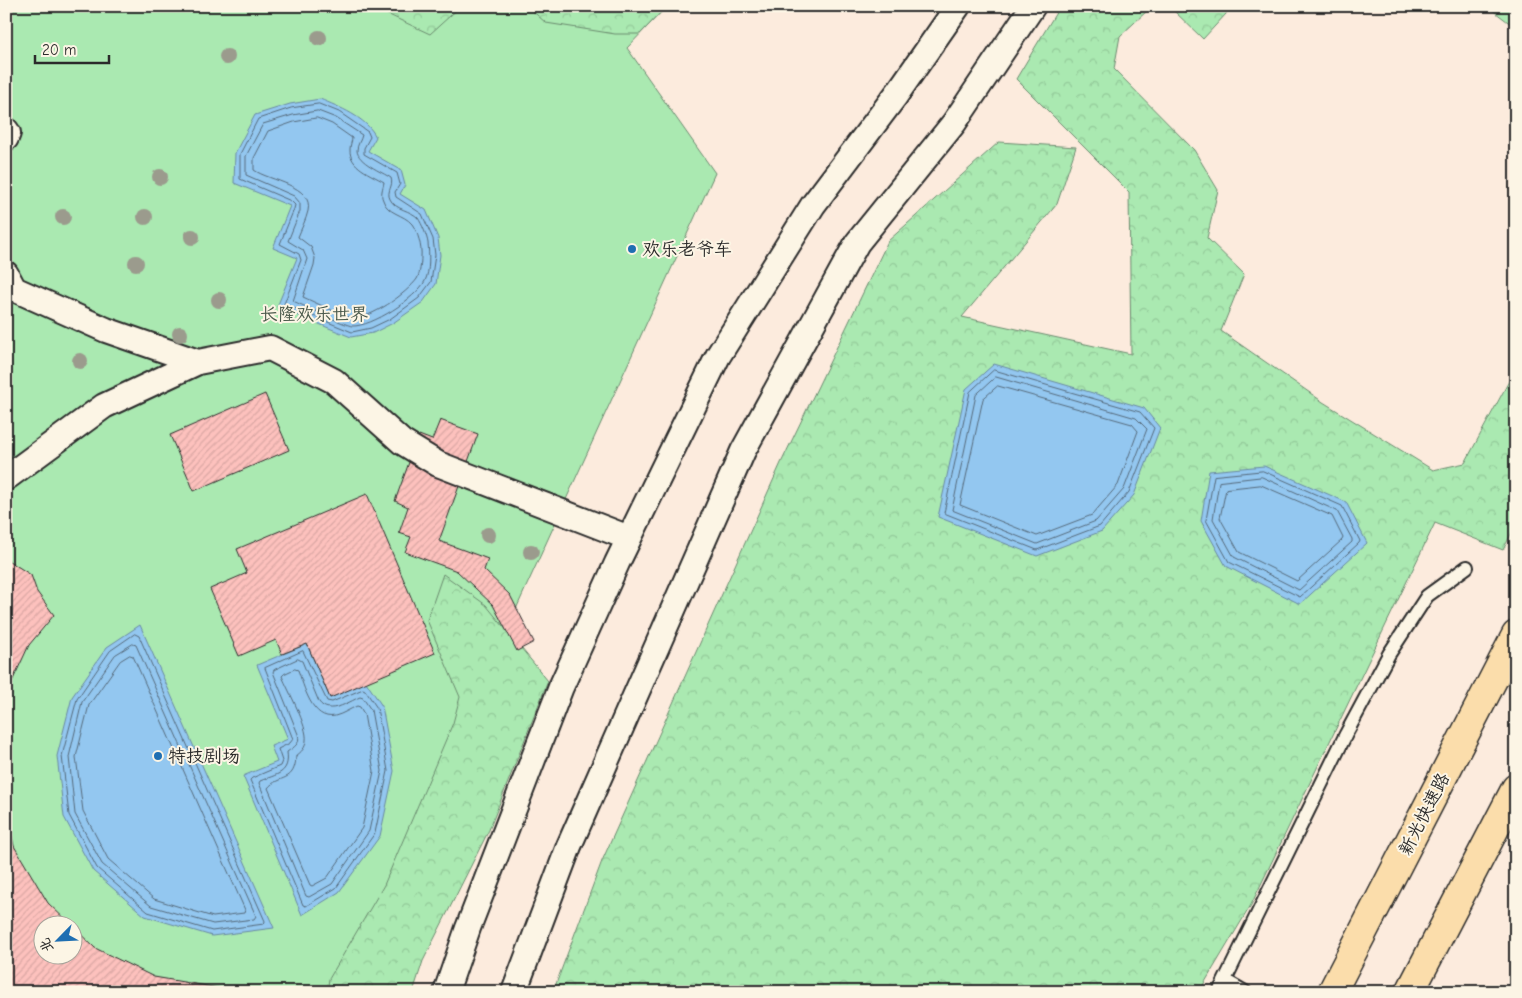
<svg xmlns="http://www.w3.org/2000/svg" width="1522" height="998" font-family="'Comic Neue','LXGW WenKai TC',sans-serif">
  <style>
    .green { fill: #aae9b1; stroke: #6a8a6e; fill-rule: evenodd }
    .forest { fill: url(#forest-crowns); stroke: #6a8a6e }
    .water { fill: #93c7f0; stroke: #6989a1 }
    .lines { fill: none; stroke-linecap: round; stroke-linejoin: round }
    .shore { stroke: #55697a; stroke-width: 1 }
    .building { fill: url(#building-hatch); stroke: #2b2b2b }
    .lane-casing { stroke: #2b2b2b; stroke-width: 16 }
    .street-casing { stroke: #2b2b2b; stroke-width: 28 }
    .highway-casing { stroke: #2b2b2b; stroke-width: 31 }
    .lane { stroke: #fcf5e5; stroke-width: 12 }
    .street { stroke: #fcf5e5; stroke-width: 24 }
    .highway { stroke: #fbddab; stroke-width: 28 }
    .tree { fill: #9b9b8d }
    .poi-dot { fill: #1f6fb2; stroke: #fcf5e5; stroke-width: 2 }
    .labels { text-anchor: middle; stroke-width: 4; stroke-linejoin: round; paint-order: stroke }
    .poi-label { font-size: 18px; fill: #2b2b2b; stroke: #fcf5e5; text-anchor: start }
    .park-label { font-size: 18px; fill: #4b5a4c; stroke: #fcf5e5 }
    .street-label { font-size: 18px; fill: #2b2b2b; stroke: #fcf5e5 }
  </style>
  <defs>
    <pattern id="forest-crowns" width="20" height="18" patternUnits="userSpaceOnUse" patternTransform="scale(1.25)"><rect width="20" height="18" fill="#aae9b1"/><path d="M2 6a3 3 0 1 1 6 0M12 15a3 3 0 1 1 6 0" fill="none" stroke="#92c898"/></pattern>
    <pattern id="building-hatch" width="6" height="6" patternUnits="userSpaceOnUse" patternTransform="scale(1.25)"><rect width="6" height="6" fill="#fdc1bd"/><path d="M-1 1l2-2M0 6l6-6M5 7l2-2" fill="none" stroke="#d9a6a3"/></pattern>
  </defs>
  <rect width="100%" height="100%" fill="#fcebdd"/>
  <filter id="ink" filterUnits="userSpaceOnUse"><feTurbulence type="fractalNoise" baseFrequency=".02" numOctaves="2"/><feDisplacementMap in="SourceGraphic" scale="10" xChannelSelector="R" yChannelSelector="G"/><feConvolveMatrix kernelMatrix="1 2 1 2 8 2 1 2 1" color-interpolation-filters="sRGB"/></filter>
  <g filter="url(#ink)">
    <path class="green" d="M6,6h661l-40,42 88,125 -209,458 -152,361h-348zM42,926h30v30h-30z"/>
    <path class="forest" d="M389,6h72l-31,28 -43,-20z
      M527,6h140l-27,28h-25l-69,-11z
      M1060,6h168l-2,8 -23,25 -32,-31 -23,2 -28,26 -6,33 80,81 24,40 -11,48 37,36 -23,57 102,71 110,68 32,-7 51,-95v156l-13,26 -68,-27 -184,382 -52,87h-646l49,-131 179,-398 107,-222 111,-99 77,5 -19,57 -95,113 169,37 -2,-162 -113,-113z
      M1487,6h29v22z
      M443,574l43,31 62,76 -59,149 -66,131 -10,31h-86l2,-13 55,-94 69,-162 7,-26 -33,-77z"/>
    <path class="water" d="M320,99c19,8 46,18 56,38l-8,14 33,19 4,15 -5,9 26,16 12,28 2,17 -4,29 -13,18 -30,21 -20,10 -22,4 -74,-30 20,-49 -24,-10 17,-42 -56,-23 1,-30 20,-38 35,-11z
      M994,364l150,44 16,20 -26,67 -32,36 -65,25 -99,-39 28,-128z
      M1264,466l82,36 21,41 -67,61 -74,-38 -25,-45 8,-50z
      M140,625l134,303 -62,8 -67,-20 -52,-45 -29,-54 -7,-61 15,-59 35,-50z
      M307,644l23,54 36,-16 16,24 12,65 -14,65 -41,56 -37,23 -59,-139 34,-14 -6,-16 17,-7 -31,-74z"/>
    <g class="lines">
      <path class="shore" d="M319,104l20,8 29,20 2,5 -6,11v6l33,19 3,11 -5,8 1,5 26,17 11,25 2,16 -4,27 -12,16 -29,21 -19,9 -19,4 -68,-28 17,-44 -2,-6 -19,-10 14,-35 1,-4 -4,-4 -51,-22v-25l18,-35 33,-11z
        M318,111l18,7 26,17c-1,5 -5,10 -5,15 0,12 25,22 34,28 3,8 -5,13 -1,21 5,11 21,11 28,19 4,6 9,18 10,25 1,11 2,28 -3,38 -9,17 -53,46 -73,45 -7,-1 -50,-21 -59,-25l14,-42 -4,-9 -15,-9 12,-30v-8l-6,-7 -48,-21v-19l17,-32 30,-9z
        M317,118l15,6 20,14c0,3 -2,7 -2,11 -1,18 21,25 34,33 -1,6 -4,12 -1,18 4,14 21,14 29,24 6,8 10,23 9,33 0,6 -1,17 -4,22 -10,14 -47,41 -65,39 -9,-2 -40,-17 -49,-21l11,-32 1,-7 -4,-11 -13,-10c3,-8 8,-17 10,-26 6,-26 -39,-30 -54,-41v-12l14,-27 26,-9z
        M994,370l146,42 14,16 -25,64 -29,34 -63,24 -93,-37 26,-121z
        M996,377l140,41 11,11 -23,60 -28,32 -59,23 -85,-34 24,-115z
        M998,386l134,38 6,7 -20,54 -26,30 -55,21 -77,-31 23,-106z
        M1263,471l79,35 18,35 -1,2 -59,54 -71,-35 -23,-42 8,-44z
        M1262,477l75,34 15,28v3l-53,48 -65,-33 -21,-38 6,-37z
        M1261,485l71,31 11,22 -1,2 -45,41 -58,-29 -19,-34 6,-29z
        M135,634l4,2 126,285 -1,3 -52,7 -64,-19 -51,-44 -28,-53 -7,-59 15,-57 33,-48z
        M133,644l3,1 120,271 -2,3 -41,5 -62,-18 -49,-42 -27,-50 -6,-57 13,-55 33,-47z
        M303,651l24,50 5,1 31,-13 2,1 12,18 11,63 -13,62 -39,55 -30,18 -3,-1 -53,-125 2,-2 28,-12 2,-5 -4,-12 12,-6 3,-4 -28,-71z
        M130,655l3,1 112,254 -1,3 -31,4 -59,-18 -46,-40 -25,-48 -7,-54 13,-52 31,-44z
        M298,659l4,2 17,41c10,14 29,0 41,-5l3,1 8,12 11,61 -13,60 -37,53 -23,13 -3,-1 -47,-113 1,-2c17,-7 30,-7 27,-29 7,-5 14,-8 11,-18l-25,-62 1,-2z
        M295,669l3,1c6,16 14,51 37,46 8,-2 15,-7 22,-10l3,1 4,7 10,57 -12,57 -35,50 -15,8 -2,-1 -42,-97c11,-14 27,-4 28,-32 5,-4 10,-8 10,-16 2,-13 -18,-50 -24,-64l2,-2z"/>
    </g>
    <path class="building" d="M265,394l24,56 -95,41 -24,-56z
      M440,420l38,14 -39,107 49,18 -4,11 26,25 24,47 -17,9 -24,-46 -36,-34 -52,-19 6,-15 -12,-4 9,-26 -13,-6 24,-66 13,5z
      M367,494l68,159 -105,45 -23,-54 -25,10 -6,-14 -37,16 -29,-67 37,-16 -10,-24z
      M6,559l25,16 6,17 17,23 -25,30 -19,41 -4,26z
      M6,809l8,37 34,57 24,23h-30v30h30v-30l23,22 59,29 65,11v4h-213z"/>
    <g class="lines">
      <defs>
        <path id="lane" d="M1226,981l19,11
          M1219,992l127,-258 43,-80 38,-58 40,-29"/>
        <path id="street" d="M6,130l2,3 -2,5
          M6,274l8,15 92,41 92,32
          M6,478l98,-72 94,-44 72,-14 64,33 68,61 36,22 191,74
          M446,992l22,-64 93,-241 56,-124 101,-207 95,-151 83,-110 62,-89
          M514,992l55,-146 174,-395 114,-208 97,-120 79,-117"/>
        <path id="highway" d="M1332,992l184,-357
          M1410,992l106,-204"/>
      </defs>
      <use href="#lane" class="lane-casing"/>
      <use href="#street" class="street-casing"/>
      <use href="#highway" class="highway-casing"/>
      <use href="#lane" class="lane"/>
      <use href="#street" class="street"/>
      <use href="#highway" class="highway"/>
    </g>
    <g class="tree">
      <circle cx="319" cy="38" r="8"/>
      <circle cx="227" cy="57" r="8"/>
      <circle cx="160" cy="177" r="8"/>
      <circle cx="63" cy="217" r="8"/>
      <circle cx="145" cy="217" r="8"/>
      <circle cx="192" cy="237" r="8"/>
      <circle cx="136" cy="263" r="8"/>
      <circle cx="219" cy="300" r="8"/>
      <circle cx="180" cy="334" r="8"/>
      <circle cx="80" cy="361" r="8"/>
      <circle cx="488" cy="535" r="8"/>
      <circle cx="531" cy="552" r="8"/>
    </g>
  </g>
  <g class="poi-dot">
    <circle cx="632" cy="249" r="5"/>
    <circle cx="158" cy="756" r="5"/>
  </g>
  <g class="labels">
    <g class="poi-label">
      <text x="642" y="255">欢乐老爷车</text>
      <text x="168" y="762">特技剧场</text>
    </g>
    <g class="park-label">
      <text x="314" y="320">长隆欢乐世界</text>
    </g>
    <g class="street-label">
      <text transform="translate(1424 814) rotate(-63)" y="6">新光快速路</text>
    </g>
  </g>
  <rect width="1522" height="998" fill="none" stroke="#fcf5e5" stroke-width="25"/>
  <rect x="12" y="12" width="1497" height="973" fill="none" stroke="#2b2b2b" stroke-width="2" filter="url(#ink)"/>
  <g transform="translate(58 940) rotate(246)"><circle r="24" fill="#fcf5e5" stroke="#a8a49b"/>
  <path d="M0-4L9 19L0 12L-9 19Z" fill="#1f6fb2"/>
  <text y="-8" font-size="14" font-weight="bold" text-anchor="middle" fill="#2b2b2b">北</text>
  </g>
  <path d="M35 55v8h74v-8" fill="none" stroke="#2b2b2b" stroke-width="2.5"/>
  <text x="42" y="55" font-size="15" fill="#2b2b2b" stroke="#fcf5e5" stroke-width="4" paint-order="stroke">20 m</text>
</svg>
